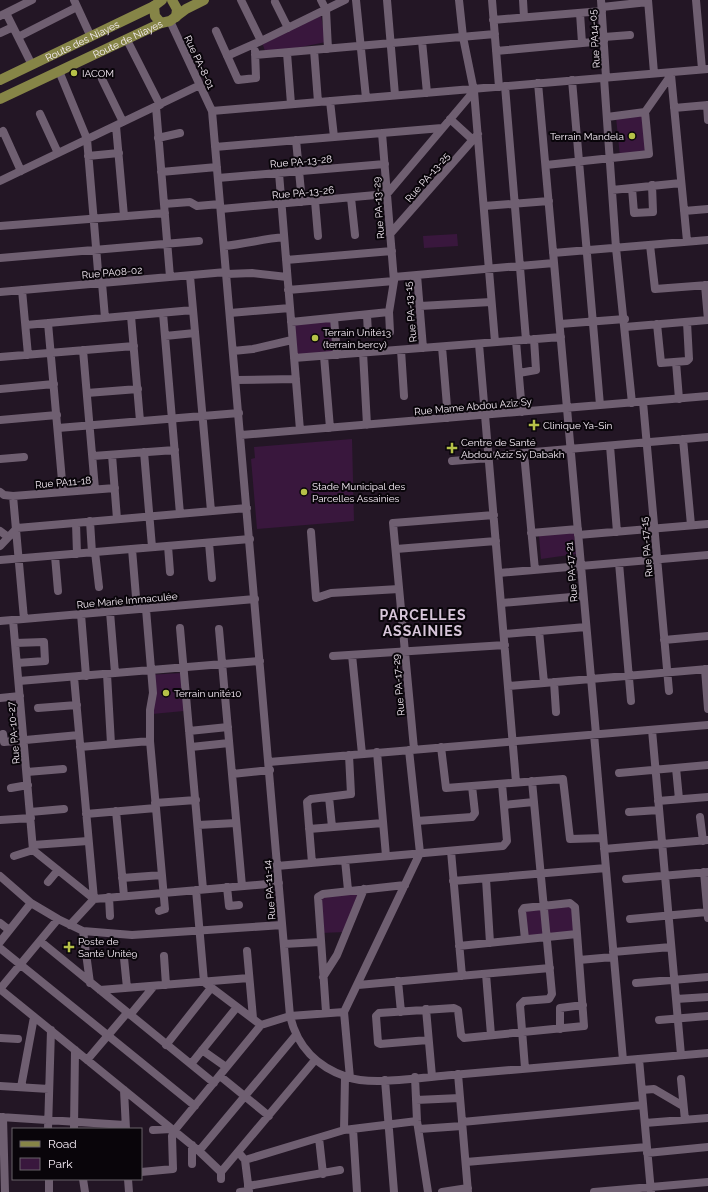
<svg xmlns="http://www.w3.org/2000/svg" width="708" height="1192" font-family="Raleway,sans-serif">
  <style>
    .park { fill: #39173d }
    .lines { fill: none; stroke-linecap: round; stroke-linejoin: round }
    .minor { stroke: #6f5f71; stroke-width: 8 }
    .major { stroke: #868547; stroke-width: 10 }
    .poi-dot { fill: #b6c148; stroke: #09050a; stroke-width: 1.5 }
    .labels { text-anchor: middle; stroke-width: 4; stroke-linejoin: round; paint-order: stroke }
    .street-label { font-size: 10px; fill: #f8eef8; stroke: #09050a }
    .poi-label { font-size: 10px; fill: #f8eef8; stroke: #09050a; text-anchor: start }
    .district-label { font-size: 14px; font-weight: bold; letter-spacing: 1px; fill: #d8c6da; stroke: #09050a }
  </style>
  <rect width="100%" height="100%" fill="#231625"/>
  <path class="park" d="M321,16l5,26 -60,12 -4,-12z
    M644,114l3,41 -27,2 -4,-40z
    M457,234l1,12 -34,2 -1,-12z
    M333,320l3,34 -39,3 -3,-34z
    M352,439l2,82 -97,8 -6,-70 4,-1 -1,-11z
    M574,532l2,22 -35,5 -2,-23z
    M181,673l3,38 -32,3 -4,-39z
    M361,892l-16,40 -24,1 -2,-36z
    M573,905l2,28 -52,4 -2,-27z"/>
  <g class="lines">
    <path class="minor" d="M74,0l17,37
      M241,0l20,41
      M321,0l5,10 2,39
      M356,0l10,98
      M387,0l8,95
      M459,0l4,37 11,54 21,251
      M492,0l7,87
      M523,0l1,17
      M601,0l5,77
      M648,0l6,73
      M696,0l6,69
      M275,2l13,26
      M602,7l46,-5
      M6,13l26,52
      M580,13l2,30
      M0,16l32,-16
      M493,20l109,-9
      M170,21l42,90 78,905c7,30 27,51 57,61 24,9 78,0 105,-2 85,-7 171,-15 256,-22
      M216,31l22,49 18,-2 -1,-27
      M0,33l13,-6
      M18,37l59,-30
      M604,37l26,-2
      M127,40l33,65
      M422,41l5,52
      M314,50l4,52
      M496,51l108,-10
      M287,53l4,51
      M255,55l240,-21
      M227,56l34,-15 84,-41
      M59,71l28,68 12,144
      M671,75l16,166
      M604,78l12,170 16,155
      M102,79l21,43
      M572,80l28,325
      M538,83l58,651
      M505,86l21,254
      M330,101l4,36
      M707,105l1,15
      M156,107l14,170
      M674,108l34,-3
      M212,111l496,-42
      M40,114l18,39
      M607,117l38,-5
      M450,119l23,21
      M116,126l8,90
      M0,133l3,-2 18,40
      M382,133l12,148 -5,31 1,20
      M158,138l22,-5
      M296,140l6,62
      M215,147l227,-19
      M88,156l31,-3
      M546,165l103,-11 -4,-42 26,-37
      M161,172l56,-5
      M279,173l21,257
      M218,178l167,-14
      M0,181l200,-96
      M632,188l2,25 19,-1 -1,-27
      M612,190l69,-7
      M351,198l4,37
      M315,201l3,35
      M164,204l26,-2 7,4 23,-2
      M484,206l65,-5
      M221,209l166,-15 87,-103
      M684,211l24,-2
      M0,226l165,-13
      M390,234l88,-100
      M650,245l5,44 53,-4
      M224,246c21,-2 39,-7 60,-9
      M553,253l155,-13
      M0,258l199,-17
      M286,260l106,-9
      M227,274l25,-1 35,4
      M417,275l6,73
      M190,276l21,235
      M394,277l160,-14
      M102,283l3,35
      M22,290l6,65
      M288,290l106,-9
      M0,292l226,-20
      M420,306l71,-4
      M163,313l17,201
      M230,313l60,-5
      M367,315l1,19
      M131,316l9,105
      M334,318l3,37
      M291,322l98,-10
      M48,323l15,169
      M560,324l65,-5
      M657,324l4,39 26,-2 2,-2 -2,-37
      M26,325l167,-15
      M625,327l83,-7 -3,-35
      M165,336l30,-3
      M516,341l6,71
      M479,344l37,438
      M442,347l6,71
      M83,350l12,139
      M401,350l3,46
      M233,351l20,-2 39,-9
      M363,352l4,73
      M324,356l6,72
      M0,357l134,-11
      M294,358l267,-21
      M676,362l3,37
      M519,373l17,-3 -2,-31
      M236,380l60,-1
      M0,389l54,-5
      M87,393l51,-4
      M643,402l26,289
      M0,420l57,-5
      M58,428l181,-15
      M241,435l467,-39
      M683,439l8,86
      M610,446l7,86
      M144,452l8,95
      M524,453l11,117
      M112,455l5,64
      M93,456l82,-6
      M489,456l219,-19
      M0,459l24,-2
      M452,461l37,-3
      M0,492l4,3 9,1 102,-8
      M13,496l11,123
      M90,521l2,32
      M76,523l1,31
      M0,531l8,6
      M311,532l5,66 15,-5 68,-4
      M531,533l47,-4
      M578,535l130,-11
      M209,543l3,35
      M0,546l17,-18 230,-20
      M168,546l2,26
      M132,549l5,60
      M396,549l100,-8
      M95,552l4,35
      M55,556l3,35
      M0,560l250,-21
      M619,563l12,138
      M499,573l209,-18
      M502,603l81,-7
      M146,609l7,84 -3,17v31l15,168 -6,2
      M110,612l5,61
      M81,614l5,62
      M13,620l20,230 61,49
      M0,621l255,-22
      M180,628l23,261
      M219,629l23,257
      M539,631l5,52
      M504,634l82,-7
      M664,640l44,-4
      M15,643l29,-1 1,19 -28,2
      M352,655l10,99
      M333,656l172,-11
      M705,669l3,40
      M107,674l4,70
      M74,677l20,222
      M19,681l241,-20
      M554,682l2,30
      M509,686l199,-17
      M0,698l20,-2
      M38,708l39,-3
      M652,730l29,325
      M189,731l39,-4
      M3,734l1,8 75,-7
      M594,734l29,326
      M80,747l70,-6
      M191,747l38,-4
      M441,747l5,41 117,-9 7,60 33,-1
      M414,749l-21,-226 101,-8
      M377,752l9,104
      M269,762l439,-37
      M676,768l3,31
      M27,772l36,-3
      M619,773l89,-8
      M232,774l38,-4
      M11,788l17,-3
      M329,797l3,30
      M658,801l50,-4
      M155,803l41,-3
      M504,805l30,-3
      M116,811l8,85
      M30,812l34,-3
      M629,812l30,-2
      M86,814l70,-6
      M700,817l3,24
      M0,820l31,-2
      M417,821l55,-4 3,-4 -3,-27
      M198,825l38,-2
      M309,829l74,-6
      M33,845l55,-4
      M604,849l104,-9
      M451,851l11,125
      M14,856l19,-6
      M345,860l3,30
      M312,863l-5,-61 4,-3 40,-5 -2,-39
      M277,866l226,-20 4,-5 -5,-57
      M704,872l4,46
      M0,876l31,27 27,16 25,12 49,4 150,-10
      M122,878l40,-3
      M486,879l4,64
      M626,879l82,-7
      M453,881l153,-13
      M48,882l10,-12
      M227,887l2,19 10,-1
      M196,890l8,92 57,43
      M109,897l1,19
      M630,919l77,-7
      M0,923l9,7
      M70,925l24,-26 185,-16
      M83,931l7,52
      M40,941l174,142
      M0,942l31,-39
      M284,944l36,-2
      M459,946l118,-12
      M0,948l195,158
      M247,951l6,67
      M613,952l58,-5
      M164,956l2,29
      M124,958l3,30
      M579,960l34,-3
      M486,974l5,61
      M323,977l14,-22 27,-66
      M398,981l3,31
      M636,983l72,-6
      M358,985l192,-17
      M0,989l199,162 22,21
      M0,989l58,-70
      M100,990l149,-12
      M676,999l32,-2
      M426,1009l6,67
      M326,1012l-8,-115 5,-3 82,-9
      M130,1015l24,-29
      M659,1020l49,-4
      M560,1029v-21l23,-3
      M0,1038l18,1
      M428,1040l-48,4 -2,-1 -2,-27 3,-3 75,-5 4,2 3,25 3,3 120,-12 -9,-119 -5,-4 -46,5 -2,3 3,28
      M166,1045l45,-57
      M202,1050l24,17
      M639,1059l12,133
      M87,1060l40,-47
      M191,1064l46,-57
      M525,1068l-5,-63 4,-4 25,-2 3,-5 -20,-213
      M458,1074l10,118
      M220,1076l49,40
      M415,1077l2,44 11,71
      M350,1078l-6,-66 76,-159 -11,-103
      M681,1079l4,41
      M385,1080l9,112
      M0,1086l49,3
      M21,1087l13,-70
      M124,1090l2,39
      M642,1090l12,-1 29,17
      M416,1100l44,-2
      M0,1117l125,8
      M3,1117l2,75
      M462,1122l181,-17
      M645,1123l63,-5
      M48,1129l3,-99
      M74,1129l1,-79
      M353,1129l4,63
      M419,1129l43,-3
      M153,1130l18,-1
      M344,1130l1,-53
      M319,1138l4,36
      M192,1145v19
      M199,1151l97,-116
      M239,1153l6,7 99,-30 73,-9
      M647,1153l61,-6
      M245,1160l4,32
      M466,1162l181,-15
      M141,1172l32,-3 -1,-33 2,-5 87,-106 29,-9 54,-4
      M49,1179v13
      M83,1179l2,13
      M128,1179l1,13
      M221,1179v-7l94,-112
      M248,1186l92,-16
      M240,1192l9,-1
      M442,1192l26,-4
      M594,1192l114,-10"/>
    <g class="major">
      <path d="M172,0l5,9 -1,8"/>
      <path d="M154,6l1,10 6,7"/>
      <path id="s1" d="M0,80l154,-74 8,-6"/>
      <path id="s2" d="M0,99l161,-76 9,-2 16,-12 18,-9"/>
    </g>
  </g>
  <g class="poi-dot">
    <circle cx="74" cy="73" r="4"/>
    <circle cx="632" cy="136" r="4"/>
    <circle cx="315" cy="338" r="4"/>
    <path d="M532 419h4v4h4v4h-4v4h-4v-4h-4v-4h4z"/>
    <path d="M450 442h4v4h4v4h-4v4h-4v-4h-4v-4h4z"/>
    <circle cx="304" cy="492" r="4"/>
    <circle cx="166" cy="693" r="4"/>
    <path d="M67 941h4v4h4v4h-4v4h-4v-4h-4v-4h4z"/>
  </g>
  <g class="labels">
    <g class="street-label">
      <text dy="4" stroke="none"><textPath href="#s2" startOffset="141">Route de Niayes</textPath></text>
      <text transform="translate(594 39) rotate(-94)" y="4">Rue PA14-05</text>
      <text dy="4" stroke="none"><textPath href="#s1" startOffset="91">Route des Niayes</textPath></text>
      <text transform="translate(200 62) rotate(65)" y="4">Rue PA-8-01</text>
      <text transform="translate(301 161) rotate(-5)" y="4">Rue PA-13-28</text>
      <text transform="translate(427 177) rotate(-49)" y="4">Rue PA-13-25</text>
      <text transform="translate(303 192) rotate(-5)" y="4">Rue PA-13-26</text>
      <text transform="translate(378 208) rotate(-94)" y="4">Rue PA-13-29</text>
      <text transform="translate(112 272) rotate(-5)" y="4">Rue PA08-02</text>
      <text transform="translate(410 312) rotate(-95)" y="4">Rue PA-13-15</text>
      <text transform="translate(473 406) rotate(-5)" y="4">Rue Mame Abdou Aziz Sy</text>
      <text transform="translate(63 482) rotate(-5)" y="4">Rue PA11-18</text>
      <text transform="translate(646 547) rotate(-95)" y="4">Rue PA-17-15</text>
      <text transform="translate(571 572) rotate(-95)" y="4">Rue PA-17-21</text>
      <text transform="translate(127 600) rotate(-5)" y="4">Rue Marie Immaculée</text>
      <text transform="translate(398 685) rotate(-95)" y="4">Rue PA-17-29</text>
      <text transform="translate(13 733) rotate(-95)" y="4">Rue PA-10-27</text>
      <text transform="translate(269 890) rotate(-95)" y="4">Rue PA-11-14</text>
    </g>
    <g class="poi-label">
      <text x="82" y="77">IACOM</text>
      <text x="624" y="140" text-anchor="end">Terrain Mandela</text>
      <text x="323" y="336">Terrain Unité13<tspan x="323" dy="12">(terrain bercy)</tspan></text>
      <text x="543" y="429">Clinique Ya-Sin</text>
      <text x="461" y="446">Centre de Santé<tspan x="461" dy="12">Abdou Aziz Sy Dabakh</tspan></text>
      <text x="312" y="490">Stade Municipal des<tspan x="312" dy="12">Parcelles Assainies</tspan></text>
      <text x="174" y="697">Terrain unité10</text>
      <text x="78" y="945">Poste de<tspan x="78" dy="12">Santé Unité9</tspan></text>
    </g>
    <g class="district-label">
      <text x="423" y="620">PARCELLES<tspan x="423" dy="16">ASSAINIES</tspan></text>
    </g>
  </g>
  <rect x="12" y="1128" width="130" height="52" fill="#09050a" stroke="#696269"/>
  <rect x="20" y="1141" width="20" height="6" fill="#868547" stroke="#696269"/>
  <text x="48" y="1148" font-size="12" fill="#f8eef8">Road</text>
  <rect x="20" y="1158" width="20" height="12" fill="#39173d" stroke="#696269"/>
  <text x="48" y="1168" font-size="12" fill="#f8eef8">Park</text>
</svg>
